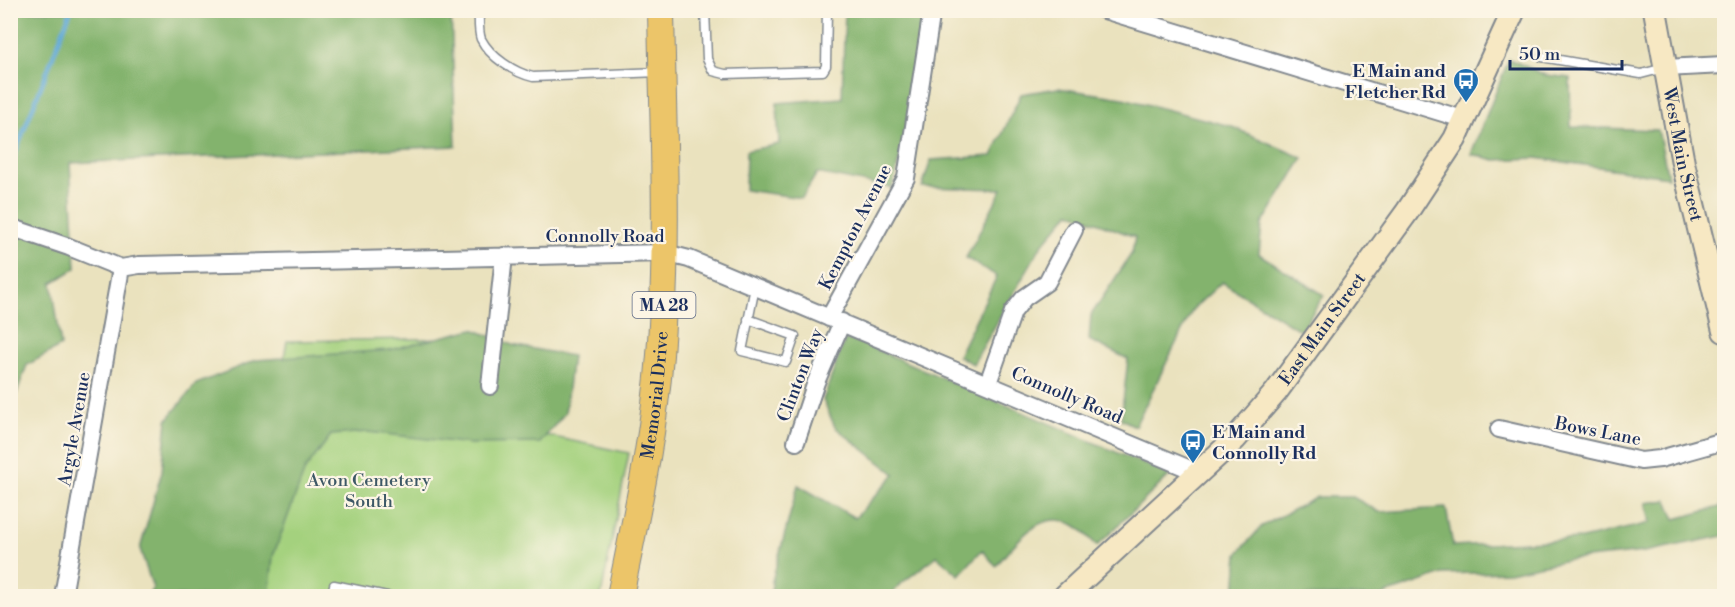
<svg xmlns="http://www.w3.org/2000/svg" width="1735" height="607" font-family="'Libre Bodoni',serif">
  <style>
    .green { fill: #a4d17e; stroke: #60806e; stroke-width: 1.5 }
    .forest { fill: #83b36d; stroke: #4f7166; stroke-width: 1.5 }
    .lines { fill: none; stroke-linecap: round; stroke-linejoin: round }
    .stream { stroke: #5fa9d7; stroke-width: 4.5 }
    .service-casing { stroke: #82888e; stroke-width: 11 }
    .minor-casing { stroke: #82888e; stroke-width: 20 }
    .secondary-casing { stroke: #82888e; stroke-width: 26 }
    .primary-casing { stroke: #82888e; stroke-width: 28 }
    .service { stroke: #fff; stroke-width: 8 }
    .minor { stroke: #fff; stroke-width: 16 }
    .secondary { stroke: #f7e8c3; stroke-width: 22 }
    .primary { stroke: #ecc569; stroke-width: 26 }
    .labels { text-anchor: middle; stroke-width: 4.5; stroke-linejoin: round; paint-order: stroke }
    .shield { fill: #fcf5e5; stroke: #5e6a86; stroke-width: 1.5 }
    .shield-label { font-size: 16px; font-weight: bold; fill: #1b2f5e }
    .poi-label { font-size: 18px; font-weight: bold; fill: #1b2f5e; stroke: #fcf5e5; text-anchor: end }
    .street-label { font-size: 18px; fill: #1b2f5e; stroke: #fcf5e5 }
    .park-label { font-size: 18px; fill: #3d5866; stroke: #fcf5e5 }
  </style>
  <rect width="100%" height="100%" fill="#fcf5e5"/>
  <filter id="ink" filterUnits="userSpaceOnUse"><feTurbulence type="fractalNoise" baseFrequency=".0167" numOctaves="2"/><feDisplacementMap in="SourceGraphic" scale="12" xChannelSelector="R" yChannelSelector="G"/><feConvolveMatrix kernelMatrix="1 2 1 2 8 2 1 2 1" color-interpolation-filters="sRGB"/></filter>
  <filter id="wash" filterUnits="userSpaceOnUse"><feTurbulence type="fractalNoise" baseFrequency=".008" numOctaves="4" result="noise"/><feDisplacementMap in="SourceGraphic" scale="24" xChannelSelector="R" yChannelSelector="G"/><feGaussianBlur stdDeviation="1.35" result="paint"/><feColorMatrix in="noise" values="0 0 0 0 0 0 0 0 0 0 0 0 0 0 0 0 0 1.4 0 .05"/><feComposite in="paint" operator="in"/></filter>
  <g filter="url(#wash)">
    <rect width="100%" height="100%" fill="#eae2be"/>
    <path class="green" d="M479,338l10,85 140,30 -28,143h-361l47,-255z"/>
    <path class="forest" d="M11,11h440l5,135 -386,17 6,105 -24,15 9,63 -34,19 -16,44z
      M845,11h81l-23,134 -11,43 -75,-15 -15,25 -57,-8 1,-39 33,-7 -2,-41 65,-5z
      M1509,59l36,16 25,3 1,49 87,3 10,47 -132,-19 -41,2 -24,-6z
      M1058,88l65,10 107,28 73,32 -41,66 -3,30 65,41 -23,36 -79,-49 -29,27 -58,117 -14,-7 7,-60 -39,-19 2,-25 41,-62 3,-16 -65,-25 -29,34 -68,118 -15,-8 39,-80 -31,-18 36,-69 -80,-2 9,-27 61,-4 29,-62z
      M473,329l39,16 60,11 -7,57 -25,30 -69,1 -103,-12 -37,3 -26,35 -32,86 -4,40h-121l5,-8 -13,-39 22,-78 5,-51 29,-36 60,-24 133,-10z
      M845,339l16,4 309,132 -73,71c-6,-6 -13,-15 -21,-20 -34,-21 -61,17 -80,40l-14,-16 -23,25 -22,-19 -35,27 -12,13h-119l1,-15 26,-96 57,33 40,-44 -60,-47 -12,-27z
      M1724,496v40l-80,16 -76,8 -59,12 -66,2 -63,22h-145l3,-43 24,-27 55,-29h36l26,15 67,-4 7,38 129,-7 68,-16 -4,-20 21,-3 8,19 45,-12z"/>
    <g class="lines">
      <path class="stream" d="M10,166l61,-156"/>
    </g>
  </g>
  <g filter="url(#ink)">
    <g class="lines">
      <defs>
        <path id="service" d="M479,10c0,9 -1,21 2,29 9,18 34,34 52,38l127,-5
          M705,10l2,49 6,12 12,3 98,-3 3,-5 1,-56
          M1542,57l99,17 23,-6
          M748,319l47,17 -9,26 -44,-11 13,-64
          M332,596l2,-11 53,11"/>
        <path id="minor" d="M1104,10l362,110
          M1665,68l59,-3
          M10,227l59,20 52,21 18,-3 526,-12 24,6 510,214
          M829,318l77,-140 26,-168
          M988,383l25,-71 11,-14 23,-16 27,-52
          M490,386l14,-130
          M1499,429l142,32 19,-2 64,-18
          M796,442l20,-60 26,-60
          M63,596l58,-328"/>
        <g id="secondary">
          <path id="s1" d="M1655,10l28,153 41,168"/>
          <path id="s2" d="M1065,596l170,-157 41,-47 131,-180 48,-73 59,-129"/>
        </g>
        <g id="primary">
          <path id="s3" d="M620,596c16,-79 34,-160 40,-241 9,-115 3,-230 1,-345"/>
        </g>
      </defs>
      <use href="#service" class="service-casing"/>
      <use href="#minor" class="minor-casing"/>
      <use href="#secondary" class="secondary-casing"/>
      <use href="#primary" class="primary-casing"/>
      <use href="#service" class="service"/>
      <use href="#minor" class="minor"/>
      <use href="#secondary" class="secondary"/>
      <use href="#primary" class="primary"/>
    </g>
  </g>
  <defs>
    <symbol id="bus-pin" viewBox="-11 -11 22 30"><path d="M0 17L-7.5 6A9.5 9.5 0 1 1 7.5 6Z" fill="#1f6fb2" stroke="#fcf5e5"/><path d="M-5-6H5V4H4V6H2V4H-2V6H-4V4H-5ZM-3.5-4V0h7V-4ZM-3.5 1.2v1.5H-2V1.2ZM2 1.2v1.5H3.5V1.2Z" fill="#fff"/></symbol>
  </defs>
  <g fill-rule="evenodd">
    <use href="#bus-pin" x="1451" y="66" width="30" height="40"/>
    <use href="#bus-pin" x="1178" y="427" width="30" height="40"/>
  </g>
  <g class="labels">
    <rect class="shield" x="632.5" y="292" width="63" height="26" rx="4.5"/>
    <g class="shield-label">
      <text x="664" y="311">MA 28</text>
    </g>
    <g class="poi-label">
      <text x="1446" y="77">E Main and<tspan x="1446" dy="21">Fletcher Rd</tspan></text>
      <text x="1212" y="438" text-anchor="start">E Main and<tspan x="1212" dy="21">Connolly Rd</tspan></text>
    </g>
    <g class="street-label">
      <text dy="6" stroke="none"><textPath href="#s1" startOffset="147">West Main Street</textPath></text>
      <text transform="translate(855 227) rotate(-63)" y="6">Kempton Avenue</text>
      <text x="605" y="242">Connolly Road</text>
      <text dy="6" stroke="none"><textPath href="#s2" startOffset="372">East Main Street</textPath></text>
      <text transform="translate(800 375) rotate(-69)" y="6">Clinton Way</text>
      <text dy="6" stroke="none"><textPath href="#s3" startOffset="204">Memorial Drive</textPath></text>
      <text transform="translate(1067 395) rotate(23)" y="6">Connolly Road</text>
      <text transform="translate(74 429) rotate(-80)" y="6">Argyle Avenue</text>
      <text transform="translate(1598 431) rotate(11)" y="6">Bows Lane</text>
    </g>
    <g class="park-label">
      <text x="369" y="486">Avon Cemetery<tspan x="369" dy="21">South</tspan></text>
    </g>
  </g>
  <rect width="1735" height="607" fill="none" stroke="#fcf5e5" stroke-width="36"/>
  <path d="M1510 60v9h112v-9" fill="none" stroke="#1b2f5e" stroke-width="3"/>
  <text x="1519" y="60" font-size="18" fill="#1b2f5e" stroke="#fcf5e5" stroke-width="4.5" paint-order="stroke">50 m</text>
</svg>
